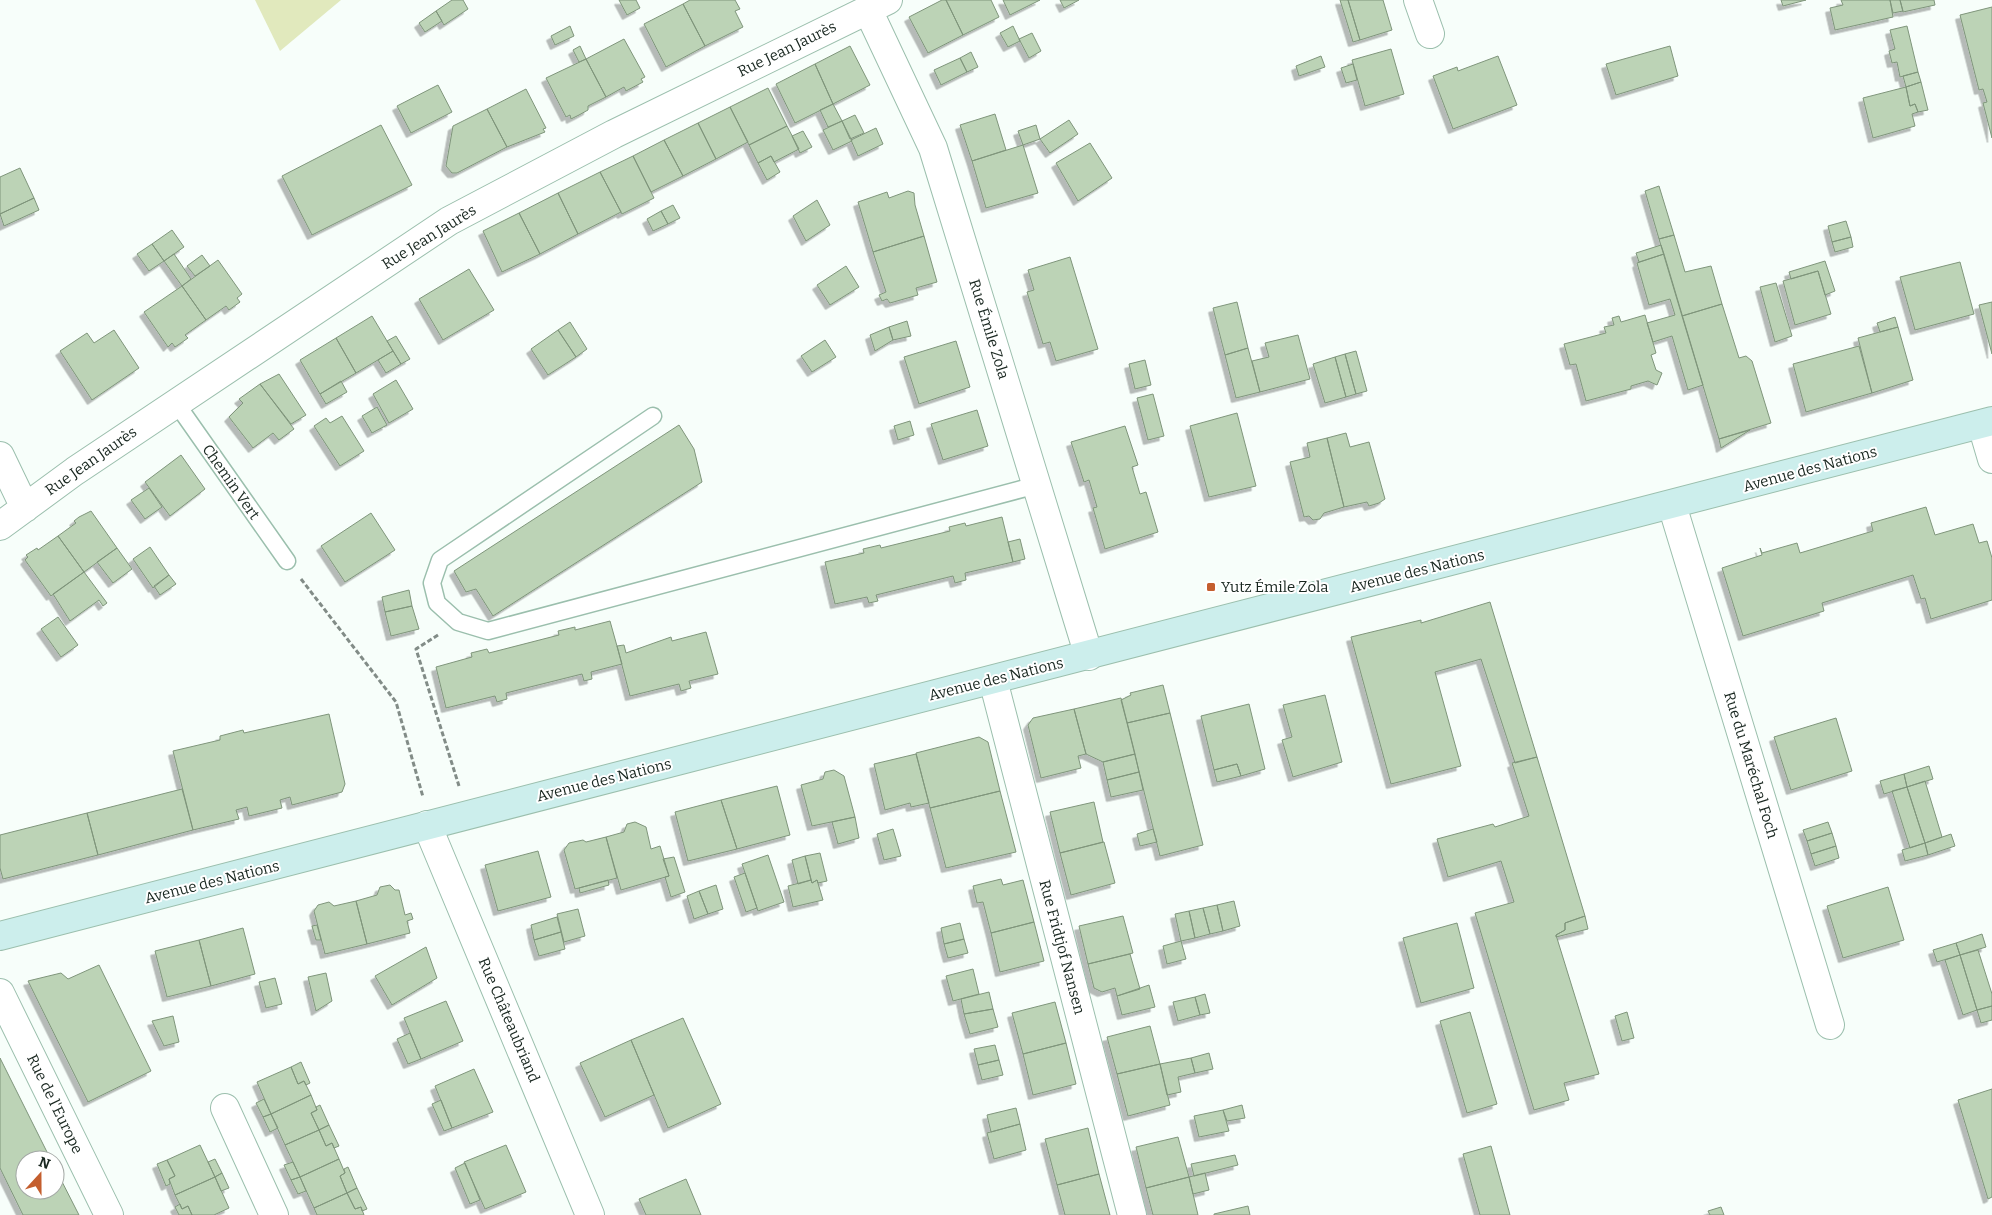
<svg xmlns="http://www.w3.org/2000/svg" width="1992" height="1215" font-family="Bitter,serif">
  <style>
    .green { fill: #e1e9bd }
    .building { fill: #bcd3b6; stroke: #7f957b; filter: url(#shadow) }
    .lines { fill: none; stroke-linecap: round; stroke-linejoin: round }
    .service-casing { stroke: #9bbfad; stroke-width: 19 }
    .minor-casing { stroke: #9bbfad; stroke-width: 30 }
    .secondary-casing { stroke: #9bbfad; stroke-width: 30 }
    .path { stroke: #828c87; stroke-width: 3; stroke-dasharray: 5 2.5; stroke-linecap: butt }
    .service { stroke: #fff; stroke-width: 16 }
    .minor { stroke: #fff; stroke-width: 28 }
    .secondary { stroke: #cceeec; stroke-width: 28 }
    .poi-dot { fill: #c45e2e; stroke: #fff; stroke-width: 2 }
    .labels { text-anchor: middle; stroke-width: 4; stroke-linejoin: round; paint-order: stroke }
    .street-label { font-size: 15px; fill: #18261f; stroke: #fff }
    .poi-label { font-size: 15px; fill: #18261f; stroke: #fff; text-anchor: start }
  </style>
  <defs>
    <filter id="shadow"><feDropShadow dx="-4.5" dy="4.5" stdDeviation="0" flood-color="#0004"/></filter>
  </defs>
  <rect width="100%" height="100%" fill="#f7fefa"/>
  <path class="green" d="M255,0h86l-61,51z"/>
  <path class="building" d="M452,0h11l5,9 -24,16 -8,-14z
    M619,0h17l4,8 -13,7z
    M690,0h45l5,9 -5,2 8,16 -38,19 -22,-42z
    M942,0h4l17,35 -35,18 -19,-36z
    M946,0h45l8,17 -36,18z
    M1003,0h37l-30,15z
    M1060,0h19l-15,8z
    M1340,0h8l12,40 -7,2z
    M1348,0h35l9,30 -32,10z
    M1781,0h25l-23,6z
    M1841,0h49l3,17 -58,13 -5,-22 13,-3z
    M1890,0h10l3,11 -10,2z
    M1900,0h34l1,5 -32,7z
    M683,4l22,42 -39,21 -22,-43z
    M1992,7v131l-9,-35 4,-1 -4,-13 -4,1 -19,-75z
    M436,11l6,10 -17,11 -6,-9z
    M570,26l4,10 -19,9 -4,-9z
    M1013,26l7,15 -12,6 -8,-14z
    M1907,26l11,46 -18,5 -3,-15 -5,1 -3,-12 6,-2 -5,-19z
    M1032,33l9,18 -12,7 -10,-19z
    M624,39l21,38 -4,2 2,3 -17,9 -2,-4 -18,10 -20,-38z
    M580,46l6,13 -7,3 -6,-12z
    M850,46l20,39 -37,19 -18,-40z
    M1670,46l8,30 -62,19 -10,-31z
    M1391,49l13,45 -39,12 -13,-46z
    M971,52l7,15 -11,5 -7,-14z
    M1321,56l4,11 -26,9 -3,-10z
    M1498,56l19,49 -64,24 -20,-53 24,-9 1,4z
    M960,58l7,14 -26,13 -7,-15z
    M586,59l20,38 -18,9v4l-9,5 -8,4 -1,-4 -4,2 -20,-39z
    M815,64l18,40 -38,19 -19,-39z
    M1353,64l4,16 -11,3 -5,-15z
    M1918,72l3,10 -15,5 -3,-11z
    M1921,82l7,28 -10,2 -3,-8 -5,2 -4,-19z
    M438,85l14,27 -41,21 -14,-27z
    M1906,87l4,19 5,-2 3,8 -6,2 3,12 -42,12 -10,-40z
    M768,88l19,38 -38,19 -19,-38z
    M526,89l20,39 -3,1 2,3 -38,15 -20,-38z
    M833,104l9,17 -14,6 -8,-17z
    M730,107l18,35 -32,17 -18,-36z
    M487,109l20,38 -50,26h-5l-6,-7 7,-40z
    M995,114l11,36 -34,11 -12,-36z
    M855,115l9,18 -14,6 -8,-18z
    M1069,120l9,14 -28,19 -10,-14z
    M842,121l10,20 -19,9 -10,-20z
    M698,123l18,36 -33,17 -19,-36z
    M381,125l31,60 -100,50 -30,-59z
    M1036,125l4,14 -17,6 -5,-14z
    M787,126l12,23 -25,13 -3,-6 -13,7 -9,-18z
    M876,128l7,16 -25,12 -7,-16z
    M803,131l9,16 -12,6 -8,-17z
    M664,140l19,36 -32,16 -18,-36z
    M1090,143l22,35 -34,23 -22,-38z
    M1023,145l15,48 -52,15 -14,-47z
    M633,156l21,42 -32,16 -22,-42z
    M771,156l9,16 -13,8 -9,-17z
    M20,168l14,30 -34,16v-37z
    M600,172l21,40 -43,22 -20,-41z
    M1659,186l15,49 -15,4 -14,-48z
    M908,191l6,2 1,12 9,31 -51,16 -15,-50 29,-10 2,6z
    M558,193l20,41 -38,20 -21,-41z
    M34,198l5,12 -35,16 -4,-12z
    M817,200l13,25 -24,16 -13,-25z
    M673,205l7,13 -12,6 -7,-13z
    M661,211l7,13 -15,7 -6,-12z
    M519,213l21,41 -38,18 -19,-41z
    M1846,221l5,16 -19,5 -4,-16z
    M172,230l12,17 -20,14 -12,-17z
    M1674,235l11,37 26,-6 11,38 -40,12 -23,-77z
    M924,236l13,46 -21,6 2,7 -28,8 -3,-4 -5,2 -3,-6 7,-3 -13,-40z
    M1851,237l2,10 -18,5 -3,-10z
    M152,244l12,17 -15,10 -12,-17z
    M1661,245l3,9 -25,8 -3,-9z
    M174,254l17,25 -9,7 -18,-25z
    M1664,254l39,131 -15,5 -16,-54 -19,6 -6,-19 28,-8 -5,-16 -21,6 -12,-42z
    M202,255l8,11 -15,10 -8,-10z
    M1070,257l28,92 -42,12 -6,-19 -7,2 -16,-52 7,-2 -6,-20z
    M218,260l24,34 -5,4 3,4 -11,8 -3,-4 -20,14 -24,-34z
    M1825,261l10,30 -10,4 -7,-24 -27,8 -2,-7z
    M1960,262l14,52 -59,16 -15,-53z
    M846,266l13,21 -29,18 -13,-20z
    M469,269l25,41 -51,30 -24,-41z
    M1818,271l13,43 -36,11 -12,-44z
    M1776,283l16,53 -17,6 -15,-55z
    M182,286l24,34 -21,15 3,3 -7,5 -6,4 -3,-4 -4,4 -24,-35z
    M1237,302l11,46 -23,7 -12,-47z
    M1992,302v52l-13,-49z
    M1722,304l17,54 7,-2 6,5 19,62 -52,16 -37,-123z
    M1645,315l11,38 -5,2 5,15 6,3 -5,12 -9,-4 -17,5v3l-45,12 -10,-37 -6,1 -6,-21 42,-11 -2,-6 10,-2 -2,-7 7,-2 2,6z
    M372,316l21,35 -37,22 -20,-35z
    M1895,317l3,10 -18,5 -3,-9z
    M907,321l4,15 -18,4 -4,-13z
    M570,322l17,27 -11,8 -18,-27z
    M889,327l4,13 -18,11 -5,-16z
    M1898,327l15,53 -41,13 -14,-55z
    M114,330l25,38 -47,32 -32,-49 27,-18 7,10z
    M558,330l18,27 -28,18 -17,-26z
    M1298,335l12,44 -50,13 -8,-31 17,-4 -4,-14z
    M396,336l14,23 -9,5 -14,-23z
    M336,338l20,35 -36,21 -20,-34z
    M825,340l11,17 -24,15 -11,-16z
    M956,341l14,46 -51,17 -15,-47z
    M1859,346l13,47 -66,19 -13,-48z
    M1248,348l12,44 -24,6 -11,-43z
    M393,351l8,13 -15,9 -8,-13z
    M1356,351l11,40 -11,3 -11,-40z
    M1345,354l11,40 -10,3 -11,-40z
    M1335,357l11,40 -21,6 -12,-39z
    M1145,360l6,25 -16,4 -6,-25z
    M279,374l27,41 -15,9 -31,-40z
    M396,380l17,29 -24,14 -16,-29z
    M341,381l6,11 -21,12 -6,-10z
    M260,384l34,45 -15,11 -6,-7 -20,15 -24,-31 14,-14 -4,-4z
    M1153,394l11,42 -16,4 -11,-42z
    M377,407l10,18 -15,8 -10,-17z
    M977,410l11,36 -45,14 -12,-36z
    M1237,413l19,73 -47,11 -19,-71z
    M342,416l22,35 -24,15 -26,-40 12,-8 4,5z
    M910,421l4,14 -16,5 -4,-14z
    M679,425l15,24 8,33 -209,134 -17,-27 -10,3 -12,-21z
    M1125,426l13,39 -6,2 8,27 6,-2 12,40 -53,17 -12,-41 4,-1 -8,-27 -5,2 -13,-40z
    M1750,430l-29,18 -2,-9z
    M1346,433l4,14 19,-5 16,57 -6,4 -10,3 -2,-4 -23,5 -17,-69z
    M1327,438l17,69 -20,6 -4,6 -7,1 -4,-4 -5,1 -14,-55 20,-5 -3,-14z
    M181,455l24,34 -35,27 -25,-34z
    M149,488l13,19 -17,12 -14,-19z
    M1926,507l9,28 38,-11 6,19 8,-2 5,17v42l-61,19 -6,-21 -4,1 -8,-24 -91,28 2,8 -81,25 -21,-68 40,-13 -2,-7 2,5 35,-10 3,10 73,-22 -2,-8z
    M91,511l26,37 -33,24 -26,-36 18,-13 -2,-2 5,-4z
    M371,513l24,37 -50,32 -24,-36z
    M1002,517l11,45 -48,11 1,7 -11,3 -2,-7 -77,19 2,6 -9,2 -2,-6 -32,7 -10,-42 39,-9 -1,-4 17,-4 1,3 69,-17 -1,-4 16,-4 1,3z
    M58,536l26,36 -33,24 -26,-36 3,-3 -2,-2 11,-7 1,2z
    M1020,539l5,20 -12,3 -5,-20z
    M150,547l19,28 -16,13 -20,-29z
    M117,548l15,21 -19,14 -16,-21z
    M84,572l23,31 -4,3 -4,-6 -29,21 -17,-27z
    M169,575l7,9 -16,11 -6,-9z
    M409,590l3,16 -27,6 -3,-15z
    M1490,602l47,155 -22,6 -34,-104 -46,13 26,94 -70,18 -40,-147 70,-17v3z
    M412,606l7,23 -28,7 -6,-24z
    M58,617l20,28 -17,12 -20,-28z
    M610,621l12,43 -31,8 1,7 -8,2 -2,-7 -76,19 1,6 -10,3 -2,-6 -49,12 -10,-41 36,-10 -1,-4 16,-4 2,4 70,-18 -1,-4 17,-4v3z
    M706,632l12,42 -29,7 2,7 -10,3 -2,-7 -49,12 -13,-50 7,-1 2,8 45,-16 1,4z
    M1163,685l7,28 -43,10 -6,-23 10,-5 -1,-2z
    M1325,695l17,67 -49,15 -11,-37 10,-3 -9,-32z
    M1121,698l14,56 -32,8 -17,-8 -12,-45z
    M1249,704l16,65 -24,7 -4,-12 -23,6 -13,-54z
    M1074,709l12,45 -8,2 3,12 -40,10 -13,-53 5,-7z
    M1170,713l33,132 -43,11 -33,-133z
    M329,714l16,70 -3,8 -50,13 -2,-8 -10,3 2,8 -33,8 -2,-9 -11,3 3,9 -46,11 -20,-79 47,-11v-4l23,-6 1,3z
    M1836,718l16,53 -61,19 -17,-53z
    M979,737l9,5 12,49 -70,17 -14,-55z
    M916,754l13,49 -18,4 -1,-4 -25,7 -11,-46z
    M1135,754l4,18 -32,8 -4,-18z
    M1537,757l48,159 -20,7v7l-9,5 43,139 -35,9 5,17 -35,10 -59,-197 39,-11 -13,-41 -53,16 -11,-38 56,-15 2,3 34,-11 -17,-53z
    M1237,764l4,12 -24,6 -3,-12z
    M1929,766l4,13 -26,8 -3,-13z
    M834,770l10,6 11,41 -43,9 -11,-41 22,-6 2,-7z
    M1139,772l4,18 -32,7 -4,-17z
    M1904,774l3,13 -23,7 -4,-13z
    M1925,781l17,56 -17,6 -18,-56z
    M777,786l13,49 -53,14 -16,-49z
    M1907,787l18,56 -15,5 -18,-57z
    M182,789l11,41 -95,25 -11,-42z
    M1000,791l16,61 -70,16 -16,-60z
    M721,800l16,49 -49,12 -13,-49z
    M1094,802l9,40 -43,11 -10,-41z
    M87,813l11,42 -95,24 -3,-11v-33z
    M855,817l4,21 -21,6 -6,-22z
    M635,822l11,5 5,22 9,-3 9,30 -48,14 -15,-53 18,-5 3,-8z
    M1828,822l4,11 -25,8 -4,-11z
    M893,829l8,27 -17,4 -7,-26z
    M1153,829l4,13 -17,4 -3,-12z
    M1832,833l4,13 -25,8 -4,-13z
    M1951,834l4,12 -27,9 -3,-12z
    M606,837l11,41 -42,11 -11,-39 5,-7 14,-3 3,2z
    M1104,842l11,41 -44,12 -11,-42z
    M1925,843l3,12 -23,6 -3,-11z
    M1836,846l3,12 -24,8 -4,-12z
    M538,851l13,46 -53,14 -13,-46z
    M820,853l7,28 -9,2 -1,-3 -5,3 -7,-27z
    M768,855l16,47 -26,9 -16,-47z
    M805,856l6,24 -13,4 -6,-24z
    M674,857l11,35 -14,5 -6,-20 4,-1 -6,-17z
    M745,873l12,35 -11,4 -12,-35z
    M1001,879l2,6 20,-5 11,42 -43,11 -8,-31 -6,1 -4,-17z
    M608,880l1,5 -29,8 -1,-5z
    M811,880l1,3 5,-3 6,20 -30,7 -5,-21z
    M390,885l5,5h4l6,25 6,-2 2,6 -6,2 3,12 -43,11 -11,-43 21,-6 3,-8z
    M716,885l7,24 -15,5 -9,-23z
    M1888,887l16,53 -61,18 -16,-52z
    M699,891l9,23 -14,5 -7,-23z
    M356,901l11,43 -42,10 -11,-43 4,-6 11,-3 5,4z
    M1234,901l6,25 -17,5 -6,-26z
    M1217,905l6,26 -13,3 -7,-26z
    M1203,908l7,26 -15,4 -6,-27z
    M578,909l7,27 -21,6 -7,-28z
    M1189,911l6,27 -14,3 -6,-27z
    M1123,916l10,37 -45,11 -9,-38z
    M1585,916l3,13 -32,8v-2l9,-5v-7z
    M557,917l4,15 -27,8 -3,-15z
    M1034,922l10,39 -44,11 -9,-39z
    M960,923l4,16 -20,5 -3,-16z
    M1457,923l17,65 -53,15 -18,-65z
    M317,925l4,15h-5l-4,-14z
    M243,928l12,46 -44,12 -12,-46z
    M561,932l4,17 -26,7 -5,-16z
    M1982,934l4,13 -26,8 -4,-12z
    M964,939l4,14 -20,5 -4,-14z
    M199,940l12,46 -44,11 -12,-46z
    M1181,941l5,18 -19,5 -4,-18z
    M1956,943l4,12 -23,7 -4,-12z
    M426,947l11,31 -45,27 -17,-29z
    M1978,950l14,44v12l-15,4 -17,-55z
    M1130,954l10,35 -23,7 -2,-8 -13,4 -8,-4 -6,-24z
    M1960,955l17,55 -14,5 -18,-55z
    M99,965l52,106 -63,31 -60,-121 33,-8 7,6z
    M973,969l6,25 -26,7 -7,-25z
    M326,973l6,28 -16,10 -8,-34z
    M275,978l7,26 -16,4 -7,-26z
    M1149,985l6,22 -33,8 -5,-19z
    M989,992l4,17 -29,5 -3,-15z
    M1205,994l5,19 -10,2 -5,-18z
    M1195,997l5,18 -22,6 -5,-19z
    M446,1001l17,40 -42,18 -17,-41z
    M1055,1002l11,41 -43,11 -11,-41z
    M1992,1006v14l-11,3 -4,-13z
    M993,1009l5,18 -28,7 -6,-20z
    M1470,1012l27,92 -30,9 -27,-92z
    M1627,1012l7,26 -12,3 -7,-25z
    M173,1016l6,26 -15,4 -12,-25z
    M683,1018l38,86 -53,24 -37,-88z
    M1150,1026l10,38 -43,10 -10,-37z
    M410,1033l11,26 -13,5 -11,-25z
    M631,1040l23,55 -49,22 -25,-54z
    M1066,1043l10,41 -43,11 -10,-41z
    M995,1045l4,15 -21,5 -4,-16z
    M1209,1053l4,16 -18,4 -4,-15z
    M0,1058l51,102h-26v30h30v-22l24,47h-56l-23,-47z
    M1191,1058l4,15 -17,4 3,15 -14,3 -7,-31z
    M999,1060l4,15 -21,5 -4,-15z
    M301,1062l9,21 -4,2 -2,-4 -6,3 -7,-17z
    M1160,1064l10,41 -42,11 -11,-42z
    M291,1067l7,17 6,-3 7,14 -40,19 -14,-32z
    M474,1069l19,43 -41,16 -17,-42z
    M1992,1089v108l-4,2 -30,-99z
    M311,1095l6,15 -6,3 8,17 -34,15 -14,-31z
    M264,1099l7,15 -8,3 -7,-14z
    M441,1100l11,28 -8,3 -12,-27z
    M320,1105l9,20 -10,5 -8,-17 6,-3 -1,-3z
    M1242,1105l3,13 -18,3 -4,-11z
    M1016,1108l4,16 -29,8 -4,-17z
    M1223,1110l6,21 -30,6 -5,-21z
    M271,1114l7,14 -8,4 -7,-15z
    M1020,1124l6,26 -32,9 -7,-26z
    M329,1125l10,21 -5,2 -2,-5 -6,3 -7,-16z
    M1088,1128l11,46 -42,11 -12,-46z
    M319,1130l7,16 6,-3 7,16 -39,18 -15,-32z
    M1178,1137l11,40 -43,11 -10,-41z
    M200,1145l15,32 -40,18 -6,-16 6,-3 -8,-16z
    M506,1145l20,47 -41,17 -21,-47z
    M1491,1146l19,69h-30l-17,-61z
    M1235,1155l3,10 -44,11 -3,-12z
    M215,1159l7,14 -7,4 -7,-15z
    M339,1159l6,14 -5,3 7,17 -33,15 -14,-31z
    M167,1160l8,16 -6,3 1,5 -4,2 -9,-22z
    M293,1162l7,15 -9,3 -7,-15z
    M465,1163l15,37 -10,4 -15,-36z
    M348,1167l9,21 -10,5 -7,-17 5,-3 -1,-4z
    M222,1173l7,15 -8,3 -6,-14z
    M1205,1173l4,17 -16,4 -4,-17z
    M1099,1174l11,41h-45l-8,-30z
    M215,1177l14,31 -15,7h-22l-4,-9 -6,3 -7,-14z
    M300,1177l6,14 -8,3 -7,-14z
    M1189,1177l9,38h-45l-7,-27z
    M686,1179l15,36h-55l-7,-16z
    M357,1188l10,21 -5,2 -1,-4 -6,2 -8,-16z
    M347,1193l8,16 6,-2 3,8h-47l-3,-7z
    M180,1204l2,5 6,-3 4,9h-13l-4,-8z
    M1248,1206l2,9h-36v-1z
    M1721,1207l3,8h-14l-2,-4z"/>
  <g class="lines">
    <defs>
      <path id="service" d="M176,403l111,158
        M653,416l-213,144 -8,23 5,20 21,19 30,9 549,-146"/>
      <path id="minor" d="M1418,0l12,34
        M868,10l65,138 156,508
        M1982,425l10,34
        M0,456l25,52
        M1672,505l158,520
        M0,526l75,-55 374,-250 165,-87 274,-134
        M993,680l139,535
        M427,825l163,390
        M0,993l109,222
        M225,1108l49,107"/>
      <path id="secondary" d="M0,936l1992,-515"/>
    </defs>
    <use href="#service" class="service-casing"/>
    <use href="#minor" class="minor-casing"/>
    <use href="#secondary" class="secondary-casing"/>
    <path class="path" d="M301,579l95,123 27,95
      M438,635l-22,14 43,137"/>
    <use href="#service" class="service"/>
    <use href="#minor" class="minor"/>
    <use href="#secondary" class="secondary"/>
  </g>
  <rect class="poi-dot" x="1206" y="582" width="10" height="10" rx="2.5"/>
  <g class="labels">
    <g class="street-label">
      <text transform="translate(787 49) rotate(-26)" y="5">Rue Jean Jaurès</text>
      <text transform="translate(429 237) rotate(-32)" y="5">Rue Jean Jaurès</text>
      <text transform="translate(989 329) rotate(73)" y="5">Rue Émile Zola</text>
      <text transform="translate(91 461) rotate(-35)" y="5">Rue Jean Jaurès</text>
      <text transform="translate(1810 469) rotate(-15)" y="5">Avenue des Nations</text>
      <text transform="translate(231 482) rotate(55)" y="5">Chemin Vert</text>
      <text transform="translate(1417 571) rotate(-14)" y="5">Avenue des Nations</text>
      <text transform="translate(996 679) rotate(-14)" y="5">Avenue des Nations</text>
      <text transform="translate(1751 765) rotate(73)" y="5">Rue du Maréchal Foch</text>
      <text transform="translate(604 780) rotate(-14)" y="5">Avenue des Nations</text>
      <text transform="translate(212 882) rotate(-14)" y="5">Avenue des Nations</text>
      <text transform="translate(1062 947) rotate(75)" y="5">Rue Fridtjof Nansen</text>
      <text transform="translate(509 1020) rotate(67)" y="5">Rue Châteaubriand</text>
      <text transform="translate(55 1104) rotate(64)" y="5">Rue de l'Europe</text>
    </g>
    <g class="poi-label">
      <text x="1221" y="592">Yutz Émile Zola</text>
    </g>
  </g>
  <g transform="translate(40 1175) rotate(21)"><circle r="24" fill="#ffffff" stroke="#a3a8a5"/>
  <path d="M0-4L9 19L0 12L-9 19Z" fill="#c45e2e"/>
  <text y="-8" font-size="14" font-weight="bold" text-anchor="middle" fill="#18261f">N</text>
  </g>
</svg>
